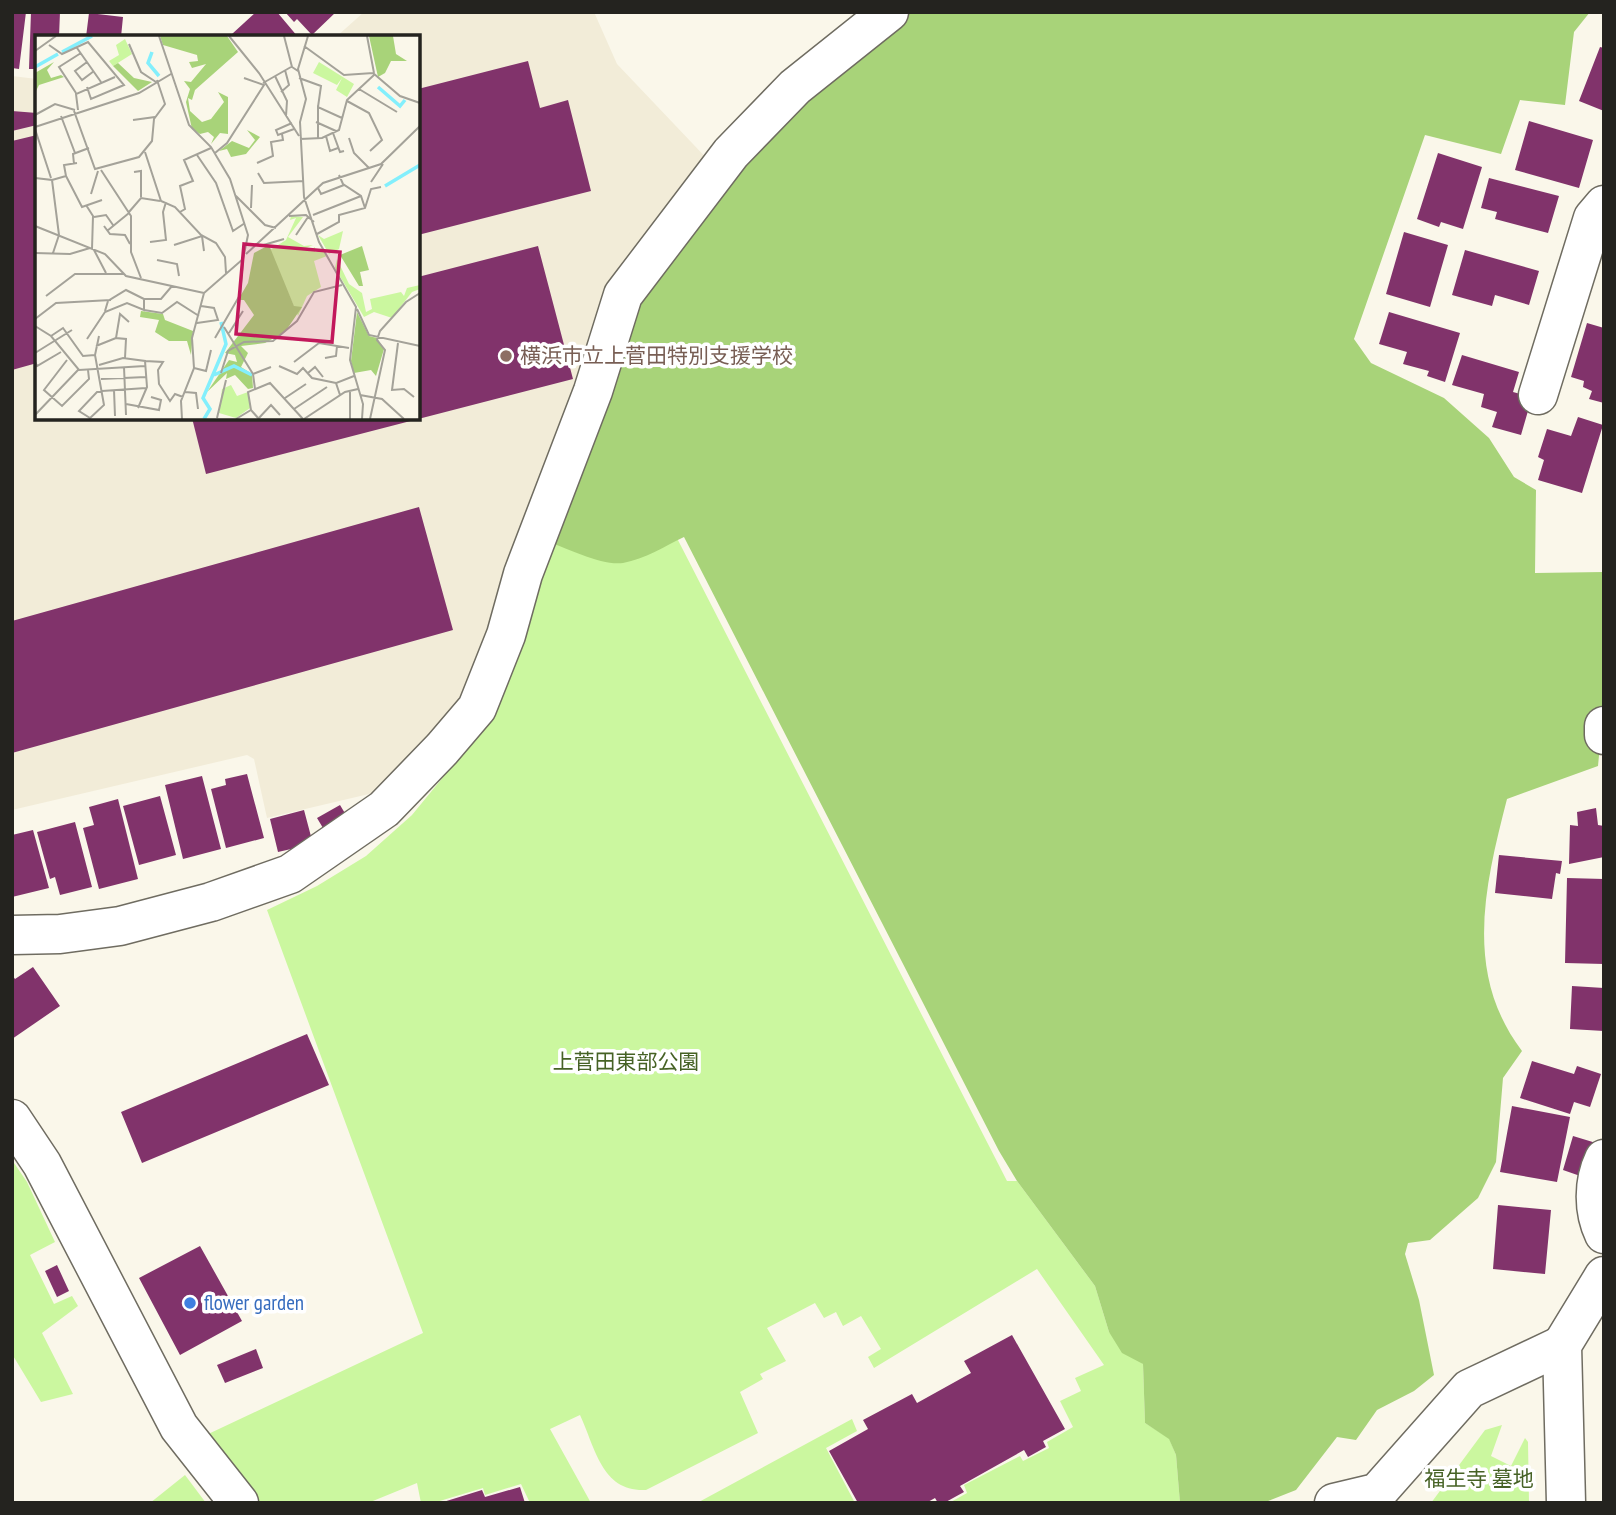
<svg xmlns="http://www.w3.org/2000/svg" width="1616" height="1515" font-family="'PT Sans Narrow','Noto Sans JP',sans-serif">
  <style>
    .built { fill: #f2ecd8 }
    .green { fill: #cbf79f }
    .forest { fill: #a8d379 }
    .building { fill: #81336b }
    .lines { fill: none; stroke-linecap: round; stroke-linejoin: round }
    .minor-casing { stroke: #6f6c61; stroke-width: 41 }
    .major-casing { stroke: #6f6c61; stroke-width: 41 }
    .minor { stroke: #fff; stroke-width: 38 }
    .major { stroke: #fff; stroke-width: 38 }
    .education-dot { fill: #8d6e63; stroke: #fff; stroke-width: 2.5 }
    .shop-dot { fill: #3f7fe0; stroke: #fff; stroke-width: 2.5 }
    .labels { text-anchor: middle; stroke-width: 7; stroke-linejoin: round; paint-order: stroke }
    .education-label { font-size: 21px; fill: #785e54; stroke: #fff; text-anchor: start }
    .park-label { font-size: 21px; fill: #466225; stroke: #fff }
    .shop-label { font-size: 21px; fill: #366cbe; stroke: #fff; text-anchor: start }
    .inset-river { fill: none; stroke: #83effc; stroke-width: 3.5 }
    .inset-road { fill: none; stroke: #a4a299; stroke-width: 2 }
    .view { fill: #c2185b; fill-opacity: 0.15; stroke: #c2185b; stroke-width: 3.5 }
    .inset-edge { fill: none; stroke: #24231f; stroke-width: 3.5 }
  </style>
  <rect width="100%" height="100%" fill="#faf7ea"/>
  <path class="built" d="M364,12h230l23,52 95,100 -201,414 -56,133 -69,79 -119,28 -13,-59 -7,-4 -235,55v-734l25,3v339h381v-381h-82z"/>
  <path class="green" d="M603,394l404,787h10l78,105 14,46 34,32 2,59 24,15 7,17 4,48h-231l18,-10 -3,-8 56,-29 3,5 26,-13 -2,-6 26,-15 -13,-26 21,-10 -6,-13 29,-13 -67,-96 -163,99 -6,-11 13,-8 -20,-33 -18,10 -7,-14 -12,6 -9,-15 -48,25 19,33 -26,13 3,5 -23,13 18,41 -112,57c-44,2 -50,-40 -66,-75l-30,14 41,74h-61l-9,-19 -36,11 -2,-7 -50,15h-12l-4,-20 -49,20h-111l-53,-67 219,-103 -156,-423 50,-24 49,-30 46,-41 69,-84 46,-99 22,-90z
    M12,1160l15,22 28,60 -25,13 24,49 18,-8 6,10 -36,27 31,61 -32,8 -29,-48z
    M852,1419l5,12 -31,17 29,55h-158z
    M1502,1425l-11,31 20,10 14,-28 3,4 1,61h-98l54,-73z
    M185,1475l21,28h-56z"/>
  <path class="forest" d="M900,12h690l-16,20 -9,73 -45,-5 -19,54 -76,-19 -71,204 17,24 73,35 45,40 25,39 22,13 -1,83 69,-1v130l-6,64 -91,33c-22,86 -44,174 15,252l-19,27 -7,84 -18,36 -48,42 -22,3 -3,11 14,46 15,75 -20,16 -37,19 -21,30 -19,-3 -41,53 -33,13h-83l-4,-48 -7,-16 -24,-16 -2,-59 -21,-11 -13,-21 -14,-46 -78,-105 -18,-30 -315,-614c-19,9 -39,22 -61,26 -20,3 -55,-14 -74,-21l80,-244 94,-127z"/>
  <path class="building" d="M12,12h14l-7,57 -7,-1z
    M31,12h29l-1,25h-22v32h-8z
    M256,12h21l21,25h-64l-2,-3z
    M285,12h51l-24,23 -15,-16 -3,3z
    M89,13l34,4 -2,20h-35z
    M1600,47l4,1v63l-25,-10z
    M528,61l12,47 28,-8 23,91 -173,44v-146z
    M12,111l25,2v12l-25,6z
    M1529,121l64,19 -14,48 -64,-18z
    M37,135v228l-25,7v-229z
    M1438,153l44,14 -19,62 -22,-7 -2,5 -22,-8z
    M1489,178l70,18 -11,37 -53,-14 2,-7 -16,-4z
    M1404,232l44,13 -18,62 -44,-13z
    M538,246l35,133 -367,95 -14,-56h226v-141z
    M1465,250l74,21 -10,34 -34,-10 -3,11 -40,-11z
    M1389,312l71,21 -15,49 -18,-6 2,-5 -26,-7 4,-12 -28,-8z
    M1587,323l17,5v75l-15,-4 3,-8 -9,-4 1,-6 -13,-4z
    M1462,355l57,17 -6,20 19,5 -11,38 -29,-8 5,-15 -16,-5 3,-13 -32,-9z
    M1578,417l25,8 -21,68 -44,-13 6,-20 -6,-3 9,-28 24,7z
    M419,507l34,123 -441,123v-132z
    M247,774l17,64 -38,10 -15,-59 15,-4 -1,-6z
    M202,776l19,73 -38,10 -18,-74z
    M160,796l16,59 -37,10 -16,-59z
    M118,799l20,80 -39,10 -16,-61 11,-3 -5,-18z
    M340,805l9,15 -23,13 -9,-15z
    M1596,808l2,17 6,1v31l-35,7 1,-39 8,1 -1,-14z
    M304,810l9,34 -35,8 -8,-33z
    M75,822l17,65 -32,8 -5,-18 -5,2 -13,-47z
    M33,830l16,58 -37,9v-62z
    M1499,855l63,6 -2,13 -4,-1 -4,26 -57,-6z
    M1567,878l37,1v85l-39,-1z
    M33,967l27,39 -48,33v-64l3,4z
    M1572,986l32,2v43l-34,-2z
    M307,1034l22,51 -187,78 -21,-51z
    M1532,1061l42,13 3,-8 24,8 -11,33 -16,-5 -4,12 -50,-16z
    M1512,1106l58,11 -13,65 -57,-10z
    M1573,1136l23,7 -10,35 -23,-8z
    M1498,1205l53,5 -6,64 -52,-5z
    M200,1246l42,75 -62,34 -41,-77z
    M57,1265l12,26 -12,6 -12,-26z
    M1012,1335l53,94 -22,12 3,6 -18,10 -4,-7 -64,36 4,6 -20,11h-6l-3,-5 -9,5h-68l-29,-52 39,-22 -5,-9 49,-26 5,9 54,-30 -7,-12z
    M256,1349l7,19 -38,15 -8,-18z
    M520,1487l5,16h-85l42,-13 3,7z"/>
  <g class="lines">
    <defs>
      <path id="minor" d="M1538,395l55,-177 11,-13
        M1604,726v9
        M12,935l48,-1 60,-8 91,-24 79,-28 94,-65 58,-60 35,-41 29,-73 17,-61 70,-183 30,-96 108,-142 64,-66 94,-75
        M12,1119l30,45 137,263 60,76
        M1604,1159c-11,23 -11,52 0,75
        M1334,1503l42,-10
        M1368,1503l101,-114 93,-44"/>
      <path id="major" d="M1566,1503l-4,-158 42,-69"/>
    </defs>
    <use href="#minor" class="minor-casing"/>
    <use href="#major" class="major-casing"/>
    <use href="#minor" class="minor"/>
    <use href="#major" class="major"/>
  </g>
  <circle class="education-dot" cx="506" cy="356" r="7"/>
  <circle class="shop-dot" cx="190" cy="1303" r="7"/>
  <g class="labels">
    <g class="education-label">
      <text x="520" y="363">横浜市立上菅田特別支援学校</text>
    </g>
    <g class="park-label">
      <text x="626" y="1069">上菅田東部公園</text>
      <text x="1479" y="1486">福生寺 墓地</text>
    </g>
    <g class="shop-label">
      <text x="204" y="1310">flower garden</text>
    </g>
  </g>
  <g transform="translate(35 35)">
    <rect width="385" height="385" fill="#faf7ea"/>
    <path d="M90,4l7,15 -19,12 -4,-5 10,-6 -3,-10zM284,27l35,22 -7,13 -11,-7 6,-12 -5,7 -24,-12zM256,181l12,1 -15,20 16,9 9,-1 -7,3 3,3 6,-4v5l8,-2 4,6 -13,5 7,26 -14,9 -9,20 -28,-66 16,-10 10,-22 -6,2zM308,196l-4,18 -10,5 -11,-19 6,4zM302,224l12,25 13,9 4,19 6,-3 -2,-10 31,-7 3,4 3,-8 13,-3v4l-8,3 -20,26 -18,-6 -10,5 -29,-49zM196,350l6,11 11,-4 2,16 -14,10 -17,-5 3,-24z" fill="#cbf79f"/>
    <path d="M125,1h67l11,16 -43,38 -3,10 -4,-2 2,13 12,11 9,-3 13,-17 -6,-10 10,5v37l-8,-1 -9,11 3,-7 -6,-5 -8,2 -8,-5 -6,-27 4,-13 -6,-8 7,1 15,-18 -14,4 -3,-6 9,-1 -1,-6 -34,-10zM334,1h24l3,18 11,7h-16l-6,12 -7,4zM19,27l-7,8 4,8 10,-3 3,2 -25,8 -4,8v-20zM83,28l16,15 18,4 -14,9 -25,-25zM212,95l13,7 -14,17 -15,3 -4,-8 -8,2 13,-10 17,7 6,-8zM234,210l25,61 8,1 -17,25 -20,11 -24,3 7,7 -7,14 11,7 1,14 -5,1 -13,-14 -9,4 1,-6 -20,19 22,-32 8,2 -2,-7 -10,-2 29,-38 -10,-15h-6l10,-17 6,-30zM327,211l7,24 -9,2 3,14h-4l-19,-31zM106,276l22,3 2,6 28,11 -2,24 -4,-14h-18l-14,-9 4,-12 -19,-3zM322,277l12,24 8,2 7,11 -8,27 -5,-6 -17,3 -3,-12z" fill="#a8d379"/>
    <path class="inset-river" d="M27,17l30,-16M117,17l-4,11 11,13M0,32l23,-13M343,52l22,19 5,-6M350,151l35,-21M179,340l20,-9 18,9M169,384l6,-10 -7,-11 23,-54 -5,-22"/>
    <path class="inset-road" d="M124,1l30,89 22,22 19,32 18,56 -5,24 -39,34 -12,45 2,30 -13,33 1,18M194,1l30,37 40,63M249,1l8,31 6,4M273,1l-10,33 8,30 -6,23 4,75 15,45 37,65 -6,53 13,44 -1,15M332,1l7,37M94,9l12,28 15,10M14,10l13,9 26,-12 36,43 -33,14 -4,-12M269,11l40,29 29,-2 27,23 20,7M42,13l24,34M0,16l21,-15M52,27l-12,9 7,9 12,-9M240,41l12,25 -1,15M264,43l22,8 -3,21M228,48l28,-16M324,54l38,23M246,57l8,-7 -4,-15M41,58l-17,-26 22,-14M312,66l22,12 13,27 -12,11M43,75l-2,-16 39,-17M39,76l21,58 44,-12 13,-16 2,-22 11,-15 -8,-24M0,80l20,-11 20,6M26,81l14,37M98,85l22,-3M281,87l20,9M257,88l-16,7 2,5 16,-6M0,92l104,-34 32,-19M0,94l16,49M298,98l7,19 4,-1M291,101l4,15 8,-3M283,103v-31l24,11M314,103l5,15 15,15M265,104l22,-1 17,-8 8,-30 27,-25M110,117l16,49 14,6 26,28 15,8 9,14 1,16M180,118l12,-10 37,-58 -20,-7M162,120l19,28 17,48 12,-8M222,128l16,-7 -2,-14 12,-2 -1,-6M39,129l-1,-10 16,-6M66,135l30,46v36l10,26M99,137l7,-1v26M223,138l6,10 40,-2M304,140l4,9 18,12 4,12M31,141l16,31 20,-7M0,143l17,2 7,55 -6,18M17,145l14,-4 -2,-11 13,-2M336,147l12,-18M283,153l3,6 23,-9M56,159l7,-23M201,161l29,29 11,3M51,170l7,11 -1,33M216,173l1,-23M94,177l12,-14 19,3M145,177l5,-3 -5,-23 13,-5 -9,-21 27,-12M278,180l48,-19M254,181l17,-1 8,7M59,182l12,-2 7,10M0,191l70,28 21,22 78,17M69,191l6,8 15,1 5,9M72,196l22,-18M282,199l22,-12v-7l26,-7 6,-19 10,-2M261,200l12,-18M115,207l16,-2 -3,-28 3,-10M139,210l28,-9 2,15M225,211l24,-7M59,215l12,23M0,218l35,1 20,-6M211,219l77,-71 58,-19 39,-38M122,225l20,4 2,12M11,261l29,-22h49M322,274l12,26 51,11M109,275l18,3 15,-11 22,14M70,276l3,-10 18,-11 18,9M0,284l21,-16 55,-3M162,288l21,-3 -4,-12 -13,-2M0,291l16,10 28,34 66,-4M189,292l29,47M194,298l14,-22M16,301l12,-8 20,28 12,-1M180,303l25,-43 3,-35M52,304l18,-27 22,-9 17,7v-11h17l11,-13M363,308l-6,47 12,-1 10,8M61,311l20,-8M0,318l37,-23M90,323l1,-19 -10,-1 4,-24 9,8M290,323l11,-2 1,-10M32,325l-23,30 18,16 27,-27 -1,-9M110,326l18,1 -5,8 1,14 11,17 5,-7 8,3M0,327l2,4 24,-14M259,327l25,-19 30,5M64,330l24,-7 22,3 2,26 -9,21M244,331l18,8 6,-6 9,10 24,5M89,332l2,48M159,333l12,3 5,-21M186,338l7,-22 16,-9 29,-1 24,-20 17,-29 28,-7M273,338l7,-6 8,10M66,344l45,-2M220,354l-2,-15 18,-7M79,355l1,26M67,356l44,-3M150,357l11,1 2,16M305,360l-4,-12 18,-7M325,360l22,4 22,20M250,363l21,-14M91,369l33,6 2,-10 -10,-3M259,374l33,-22M216,375l-3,-18 22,-9 33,36M0,380l43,-45M55,383l-11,-7 18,-19h5M182,383l9,-38M54,384l15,-14 -9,-50 4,-19M201,384l15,-9 8,9M223,384l13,-14 9,10M269,384l41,-27 13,-3M315,384v-29M335,384l15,-69 -8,-10 3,-9 26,-29 14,-9"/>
    <path class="view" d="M209,209l96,8 -8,90 -96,-8z"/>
    <rect width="385" height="385" class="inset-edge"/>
  </g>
  <rect width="1616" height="1515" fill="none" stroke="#24231f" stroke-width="28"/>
</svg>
